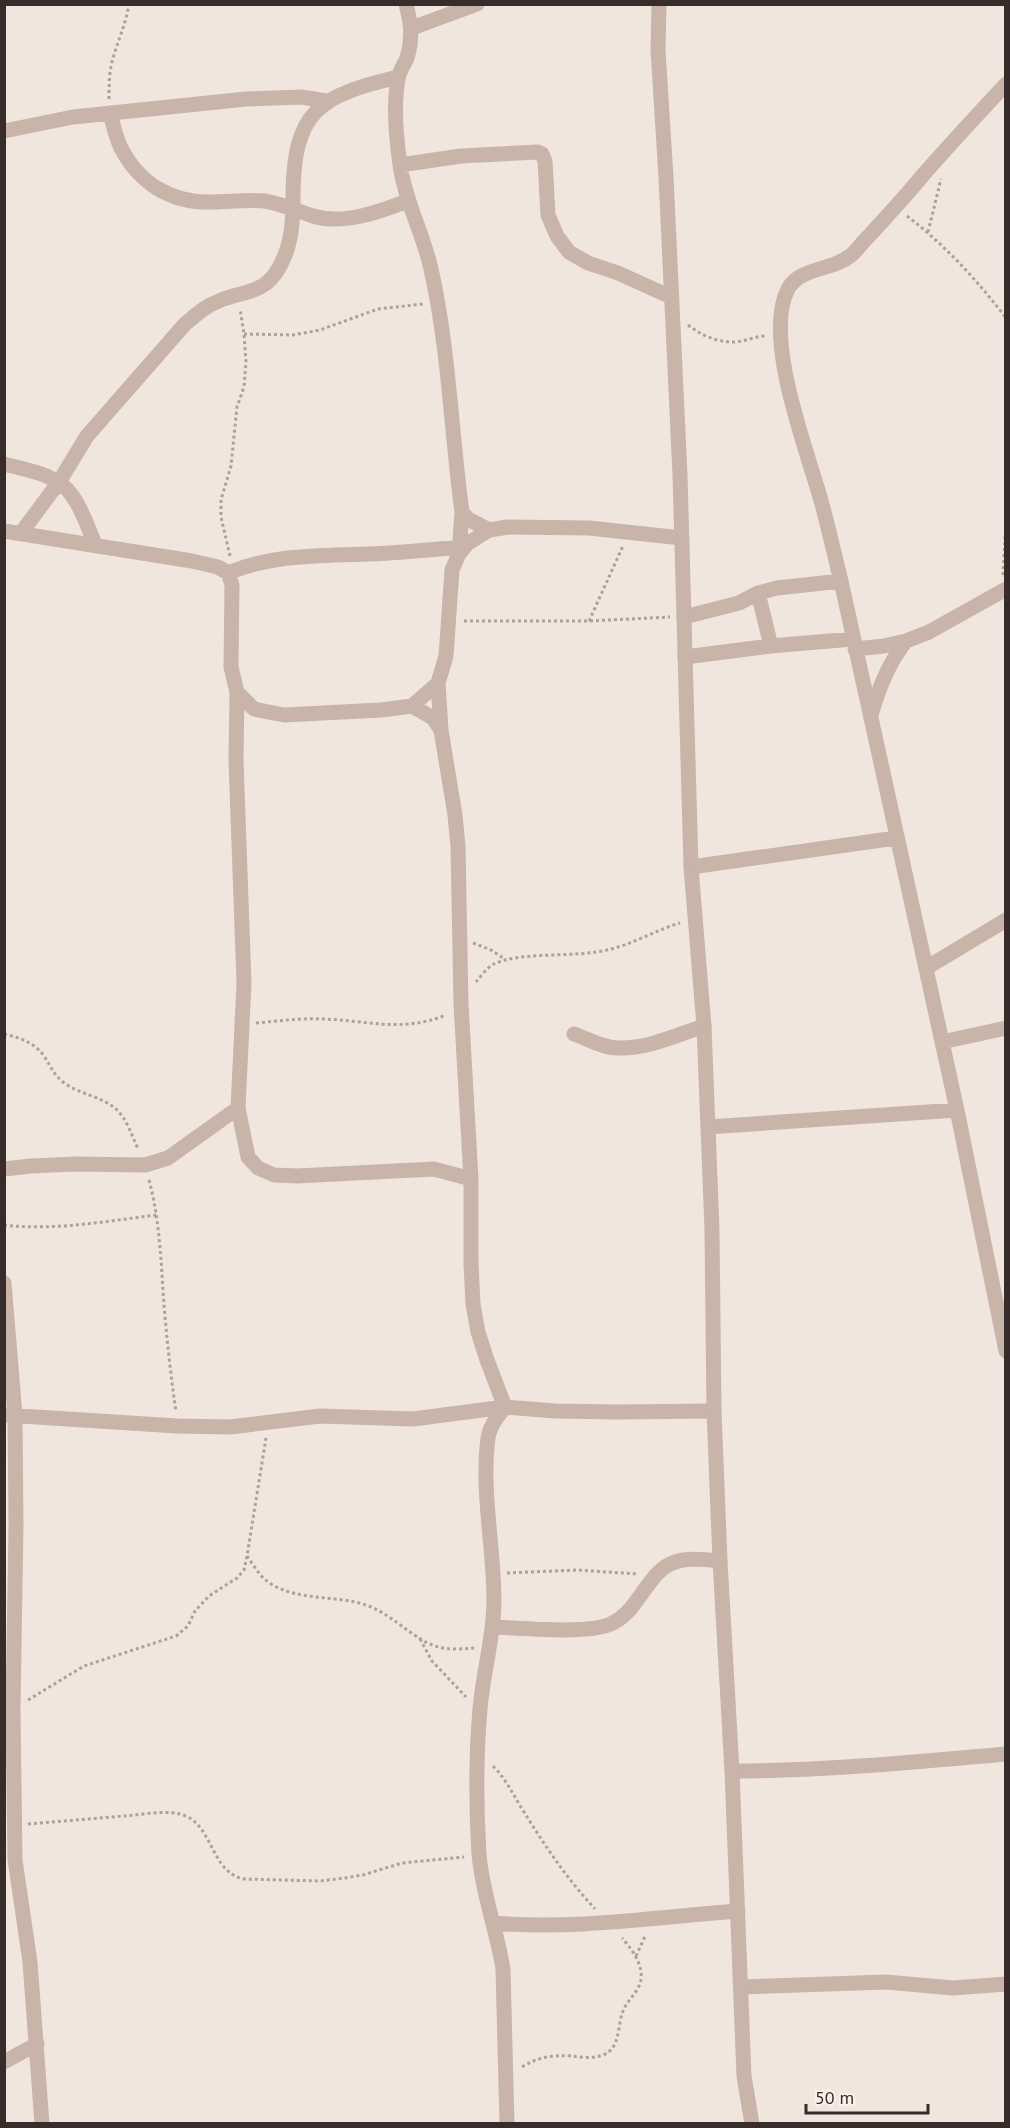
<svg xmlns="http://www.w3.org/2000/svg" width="1010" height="2128" font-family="'PT Sans',sans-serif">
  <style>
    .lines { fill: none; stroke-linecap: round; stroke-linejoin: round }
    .path { stroke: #b49e95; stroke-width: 3; stroke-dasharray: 3 3; stroke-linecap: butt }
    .minor { stroke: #c9b4aa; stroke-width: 15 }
    .tertiary { stroke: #c9b4aa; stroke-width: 15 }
  </style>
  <rect width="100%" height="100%" fill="#f1e6de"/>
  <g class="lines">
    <path class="path" d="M109,99c0,-15 0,-30 5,-44 5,-17 12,-32 15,-51
      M907,216c38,29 70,64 99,102
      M928,232l13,-53
      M688,325c13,10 28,17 45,17 11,0 22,-6 33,-6
      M244,334l49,1 27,-5 58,-21 45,-5
      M230,556l-9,-39v-17l10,-34 6,-59 7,-20 2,-25 -2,-28 -4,-25
      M1003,575l3,-55
      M464,621h125l81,-4
      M589,621l34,-75
      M473,943l18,7 15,10
      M476,982c4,-5 10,-13 16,-17 28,-15 84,-6 119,-16 24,-6 45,-19 69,-26
      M256,1023c22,-2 44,-5 65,-4 45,1 81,14 125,-4
      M4,1034c16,4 30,8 40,22 6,9 9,18 19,26 15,12 38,14 53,27 11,10 16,27 22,40
      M149,1180c11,41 12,83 15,125 3,36 7,72 12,107
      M4,1225c50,6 103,-4 153,-10
      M247,1556c7,10 13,21 24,28 28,17 65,11 95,21 27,9 47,35 72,42 11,3 25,2 37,1
      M507,1573l70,-3 61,4
      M420,1639l12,22 34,36
      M28,1700l56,-34 92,-30 12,-10 7,-15 14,-15 28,-18 7,-8 3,-14 19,-118
      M493,1766c14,14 20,29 31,46 21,34 44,68 71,97
      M28,1824c32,-3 64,-5 96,-8 16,-1 34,-5 51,-3 7,1 15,4 20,9 18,16 21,52 49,57l76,2 25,-3 18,-3 39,-12 62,-6
      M636,1956l10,-22
      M522,2067c16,-10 30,-12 49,-11 10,1 21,3 32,-1 18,-7 14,-29 20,-44 4,-11 17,-20 18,-32 2,-15 -10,-31 -19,-41"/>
    <path class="minor" d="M406,4c5,19 7,35 1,54 -3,7 -8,13 -9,21 -5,27 -2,58 2,86 5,36 23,68 31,104 18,80 20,162 31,243l6,7 21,11
      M412,28l65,-24
      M1006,84c-28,30 -56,60 -83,91 -17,21 -36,41 -54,61 -7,6 -12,15 -19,20 -19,15 -50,11 -62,33 -25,47 18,159 32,208 8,28 14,56 21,84l116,529 49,241
      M110,113c3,12 6,25 11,35 18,35 50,55 89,54 18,0 36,-3 55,-1 17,3 32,10 48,15 30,9 67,-4 94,-15
      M4,131l69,-14 173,-18 55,-2 26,4
      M400,165l61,-9 77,-4 4,2 3,7 3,54 9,21 12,16 19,11 30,10 53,24
      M4,464c22,6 53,10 67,30 11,14 17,34 24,50
      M4,531l188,30 26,6 10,6 4,12 -1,82 6,25 17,17 30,6 97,-5 31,-4 26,-23
      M21,533l38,-51 28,-46 98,-112c11,-9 20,-18 34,-23 20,-9 42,-7 56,-27 16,-23 18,-48 18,-75 0,-88 25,-103 105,-122
      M459,554l3,-42
      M228,573c46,-19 91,-17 140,-19 30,-1 61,-4 91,-7
      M758,593l13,53
      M684,617l55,-14 19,-10 19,-5 64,-7
      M855,649l29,-3 22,-5 23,-9 77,-43
      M685,657l86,-11 82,-7
      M237,692l-1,68 8,223 -6,125 10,49 10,11 16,7 23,1 137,-7 37,10
      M412,706l21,12 8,12
      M871,715c8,-27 17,-51 35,-74
      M691,867l205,-29
      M926,968l80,-48
      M574,1034c14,5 29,14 44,14 29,1 59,-13 86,-22
      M942,1042l64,-14
      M708,1127l249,-17
      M4,1169l27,-3 44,-2 70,1 23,-7 70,-50
      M4,1283l11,132 1,111 -3,183 2,151 15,102 12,162
      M5,1415l172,11 53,1 90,-11 93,3 92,-12 50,4 61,1 98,-1
      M493,1627c29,1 90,7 115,-2 34,-12 38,-60 75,-65 12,-2 25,0 37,1
      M732,1771c92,0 182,-9 274,-17
      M493,1923c82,7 163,-6 245,-12
      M741,1987l145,-5 67,6 53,-4
      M4,2062l33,-18
      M507,2124l-4,-155c-6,-39 -21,-76 -24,-115 -3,-48 -3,-98 1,-145 3,-37 14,-72 14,-108 0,-54 -13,-110 -6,-163 2,-13 10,-22 17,-31l-18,-47 -9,-28 -5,-28 -2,-41v-84l-10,-175 -3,-158 -3,-31 -14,-85 -3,-47 8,-27 6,-86 7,-16 8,-10 22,-14 19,-3 81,1 93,10"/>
    <path class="tertiary" d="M659,4l-1,46 8,127 14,298 11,392 13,159 8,204 2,181 6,150 12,210 12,305 8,48"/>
  </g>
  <rect width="1010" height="2128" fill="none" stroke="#372c29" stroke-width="12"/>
  <path d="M806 2104v9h122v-9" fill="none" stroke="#372c29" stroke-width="3"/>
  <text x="815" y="2104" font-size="18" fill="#372c29" stroke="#f9f0ea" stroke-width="4.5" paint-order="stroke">50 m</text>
</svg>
